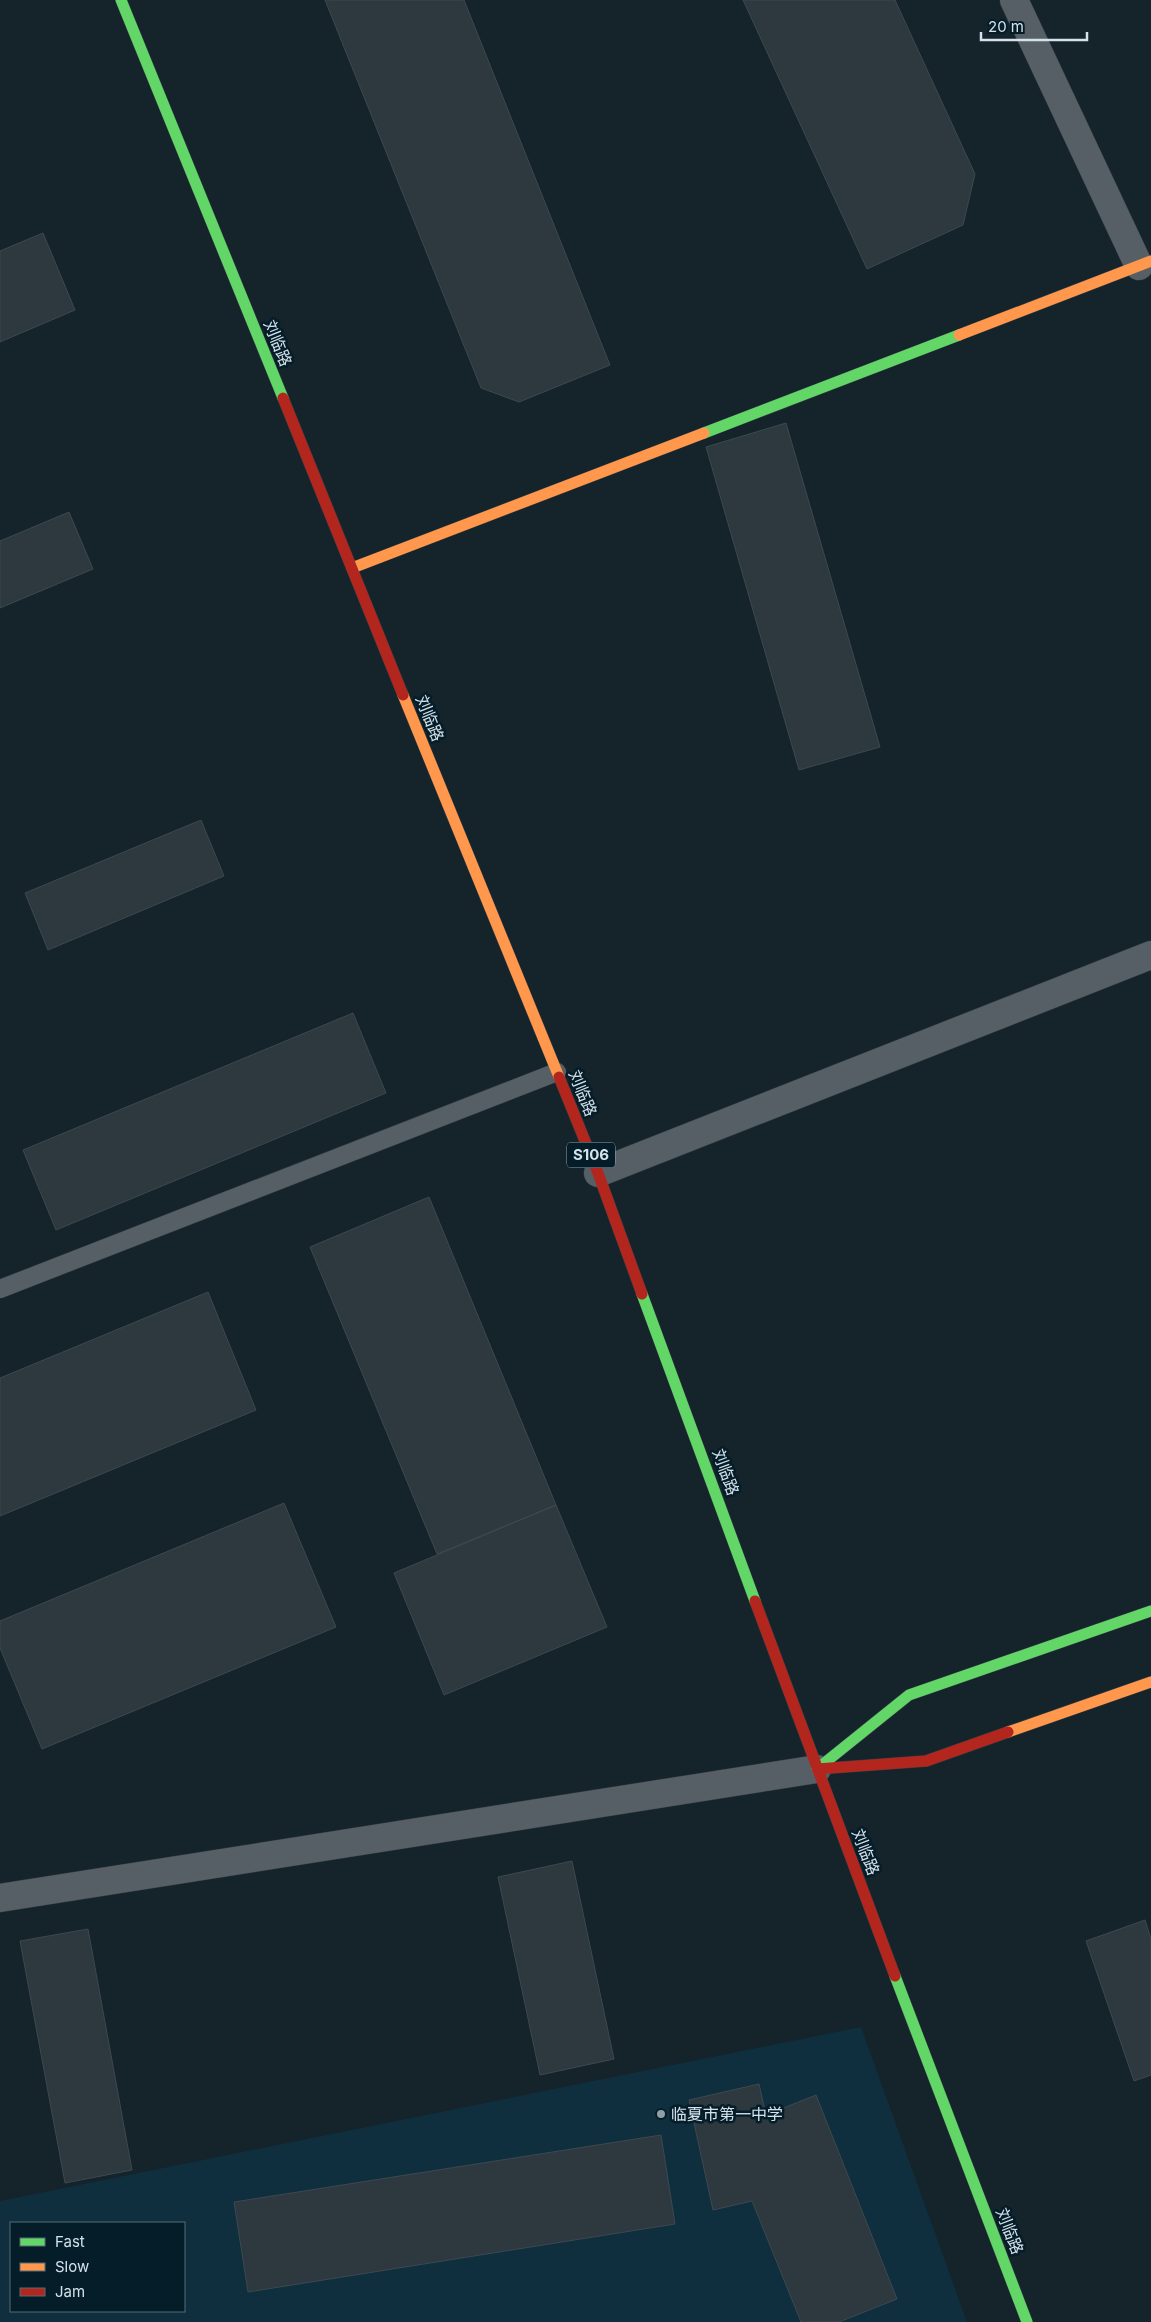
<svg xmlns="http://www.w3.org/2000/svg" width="1151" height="2322" font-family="Inter,'Noto Sans SC',sans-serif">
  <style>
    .built { fill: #0f2f3e; fill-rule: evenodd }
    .building { fill: #2d393e; stroke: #3d4950 }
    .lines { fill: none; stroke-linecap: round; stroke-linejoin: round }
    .lane-casing { stroke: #323c42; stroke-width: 19 }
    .street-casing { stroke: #323c42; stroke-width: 29 }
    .fast-casing { stroke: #323c42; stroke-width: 12 }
    .slow-casing { stroke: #323c42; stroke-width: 12 }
    .jam-casing { stroke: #323c42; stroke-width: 12 }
    .lane { stroke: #565f65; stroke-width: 18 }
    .street { stroke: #565f65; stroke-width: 28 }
    .fast { stroke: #63d668; stroke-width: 11 }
    .slow { stroke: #ff974d; stroke-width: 11 }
    .jam { stroke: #b3261e; stroke-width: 11 }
    .poi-dot { fill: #919fa8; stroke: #041d29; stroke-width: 2 }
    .labels { text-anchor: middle; stroke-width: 5; stroke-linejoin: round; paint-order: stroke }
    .shield { fill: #041d29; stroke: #96a7b1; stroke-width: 1 }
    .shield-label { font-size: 15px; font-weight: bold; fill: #d4e2eb }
    .street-label { font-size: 16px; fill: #d4e2eb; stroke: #041d29 }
    .poi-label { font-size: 16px; fill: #d4e2eb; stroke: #041d29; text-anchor: start }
  </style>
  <rect width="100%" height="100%" fill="#15232b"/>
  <path class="built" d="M861,2027l106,295h-967v-121zM11,2223h173v88h-173z"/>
  <path class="building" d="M325,0h139l146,365 -91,37 -38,-14z
    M743,0h152l80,174 -12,51 -96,44z
    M43,233l32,77 -75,32v-91z
    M786,423l94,324 -81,23 -93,-323z
    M69,512l24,57 -93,39v-67z
    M201,820l23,56 -176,74 -23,-57z
    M353,1013l33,80 -330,137 -33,-80z
    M429,1197l127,308 -119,49 -127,-307z
    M208,1292l48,118 -256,106v-138z
    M284,1503l52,124 -294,122 -42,-101v-27z
    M556,1505l51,122 -163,68 -50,-122z
    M572,1861l42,198 -74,16 -42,-198z
    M1145,1920l6,19v136l-17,6 -48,-140z
    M88,1929l44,241 -67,13 -45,-242z
    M759,2084l7,31 50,-20 81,204 -58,23h-38l-49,-121 -39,9 -24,-110z
    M661,2135l14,89 -427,68 -14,-90z"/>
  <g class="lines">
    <defs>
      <path id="lane" d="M0,1289l557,-217"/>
      <path id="street" d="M1014,0l125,266
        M598,1173l553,-218
        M0,1898l817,-129"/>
      <path id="fast" d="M121,0l162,398
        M704,433l255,-98
        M642,1294l113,307
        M817,1769l92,-74 242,-84
        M895,1976l132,346"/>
      <path id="slow" d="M959,335l192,-74
        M352,568l352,-135
        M403,695l156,382
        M1008,1732l143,-50"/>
      <path id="jam" d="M283,398l120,297
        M559,1077l39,96 44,121
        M755,1601l140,375
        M817,1769l109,-8 82,-29"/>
    </defs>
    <use href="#lane" class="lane-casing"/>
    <use href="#street" class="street-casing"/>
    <use href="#fast" class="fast-casing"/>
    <use href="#slow" class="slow-casing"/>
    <use href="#jam" class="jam-casing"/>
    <use href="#lane" class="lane"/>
    <use href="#street" class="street"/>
    <use href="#fast" class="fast"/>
    <use href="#slow" class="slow"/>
    <use href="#jam" class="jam"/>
  </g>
  <circle class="poi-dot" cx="661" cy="2114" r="5"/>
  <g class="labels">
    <rect class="shield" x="567" y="1142.5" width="48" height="25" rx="4"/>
    <g class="shield-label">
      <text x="591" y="1160">S106</text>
    </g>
    <g class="street-label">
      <text transform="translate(278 343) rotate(68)" y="6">刘临路</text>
      <text transform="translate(430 718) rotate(68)" y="6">刘临路</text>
      <text transform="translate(583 1093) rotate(68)" y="6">刘临路</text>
      <text transform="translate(726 1472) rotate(70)" y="6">刘临路</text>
      <text transform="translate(866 1852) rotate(69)" y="6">刘临路</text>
      <text transform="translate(1010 2231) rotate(69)" y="6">刘临路</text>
    </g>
    <g class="poi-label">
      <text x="671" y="2120">临夏市第一中学</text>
    </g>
  </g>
  <rect x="10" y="2222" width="175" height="90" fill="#041d29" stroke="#576c77"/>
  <rect x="20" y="2238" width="25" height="8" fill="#63d668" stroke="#576c77"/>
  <text x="55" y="2247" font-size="15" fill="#d4e2eb">Fast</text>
  <rect x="20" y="2263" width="25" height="8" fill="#ff974d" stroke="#576c77"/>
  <text x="55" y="2272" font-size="15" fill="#d4e2eb">Slow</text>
  <rect x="20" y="2288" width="25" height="8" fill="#b3261e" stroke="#576c77"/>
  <text x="55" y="2297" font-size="15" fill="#d4e2eb">Jam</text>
  <path d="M981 32v8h106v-8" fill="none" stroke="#d4e2eb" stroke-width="2.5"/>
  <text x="988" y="32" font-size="15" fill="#d4e2eb" stroke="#041d29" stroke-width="4" paint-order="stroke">20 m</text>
</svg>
